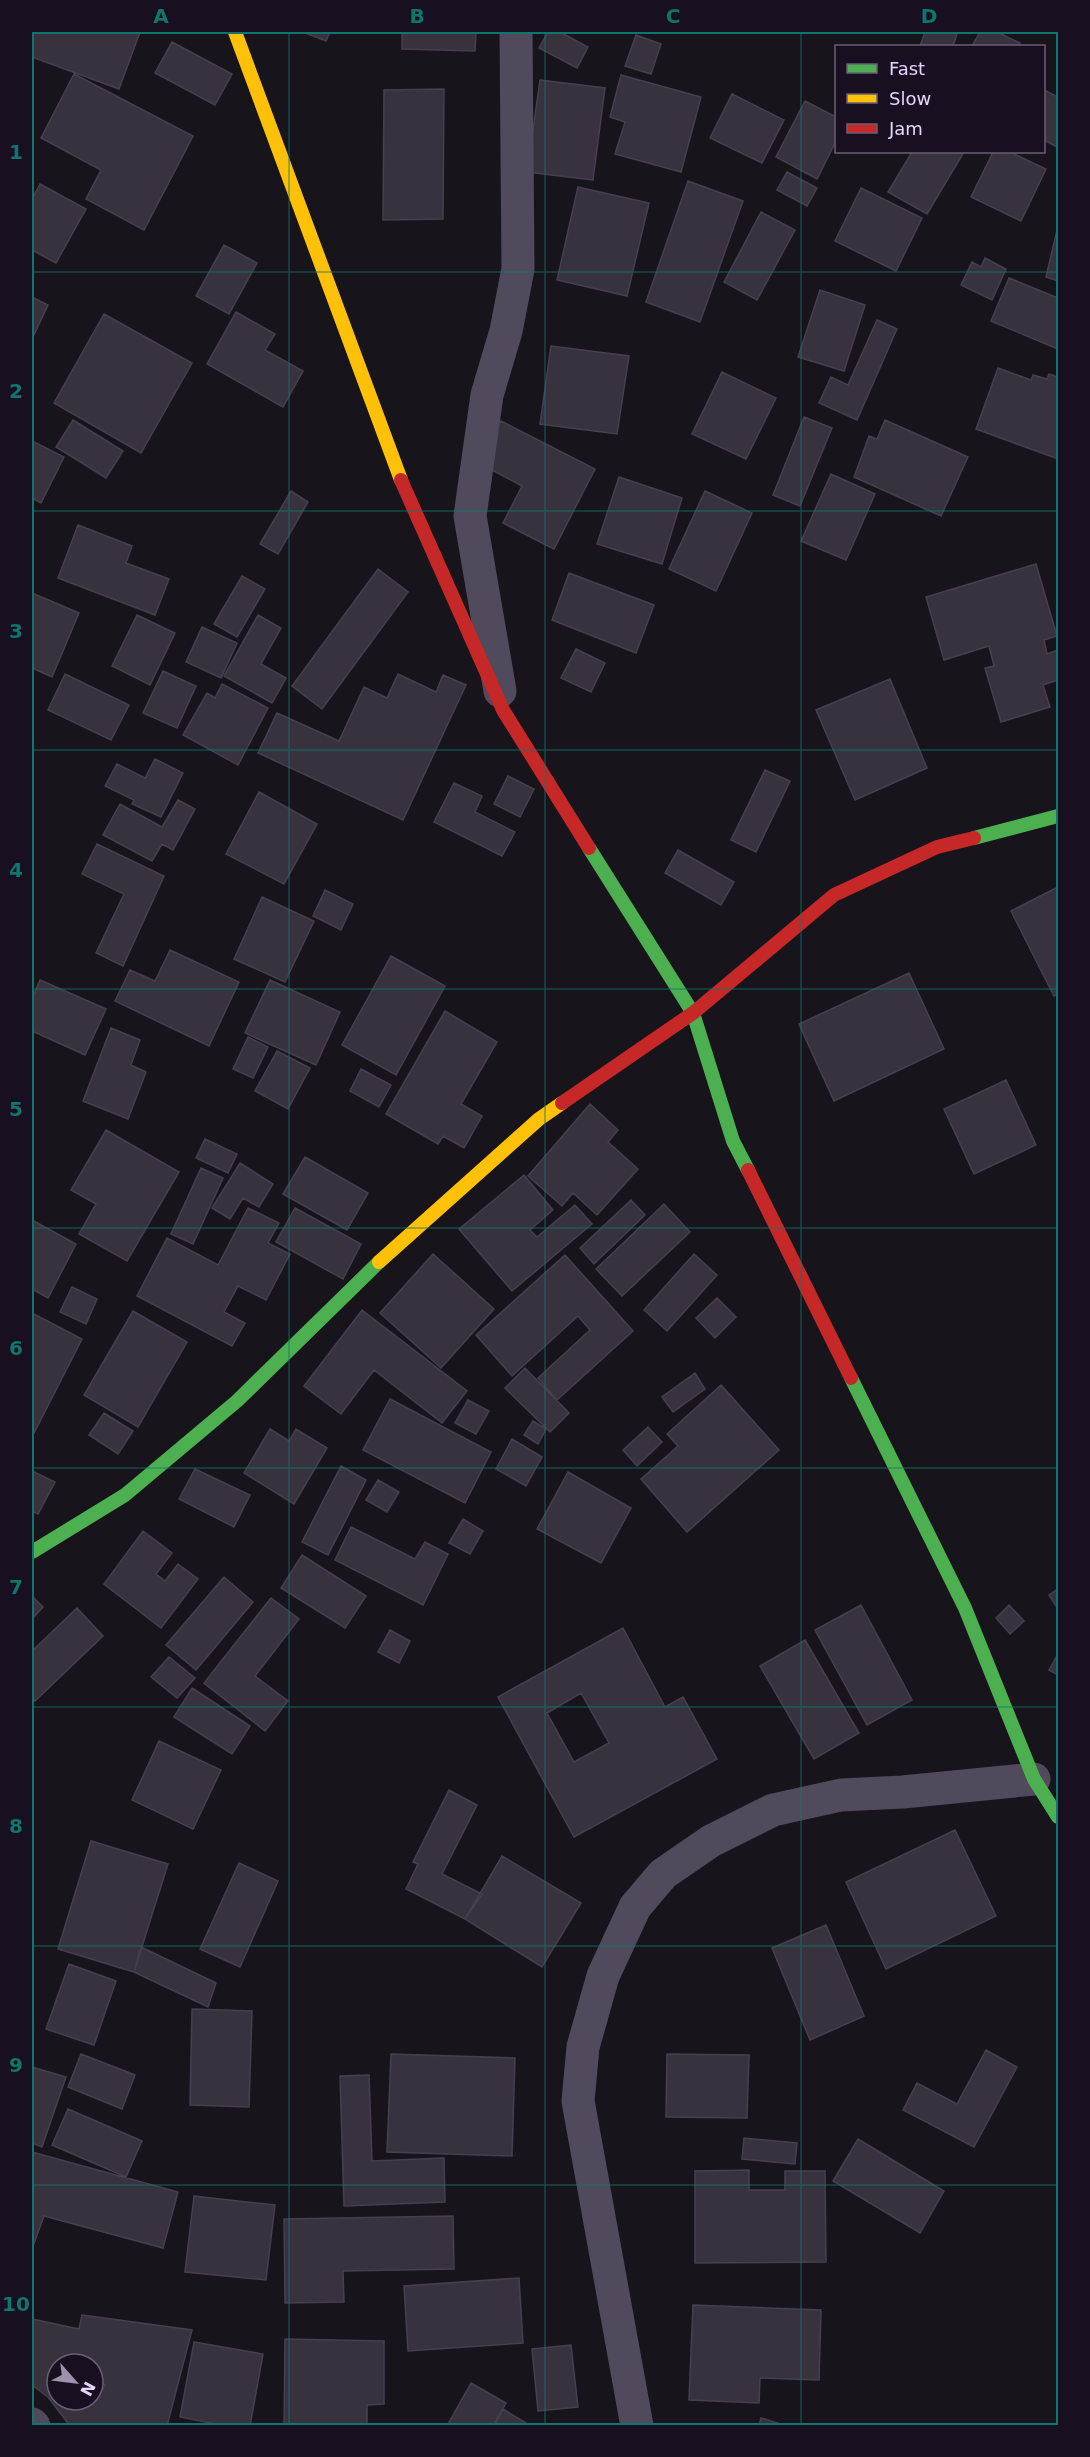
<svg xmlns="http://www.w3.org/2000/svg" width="1090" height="2457" font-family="'DejaVu Sans',sans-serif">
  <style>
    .building { fill: #38323e; stroke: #473f4f; stroke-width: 1.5; fill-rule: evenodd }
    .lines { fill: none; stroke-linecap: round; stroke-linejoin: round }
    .street { stroke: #504a5c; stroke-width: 33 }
    .fast { stroke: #4caf50; stroke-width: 14 }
    .slow { stroke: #ffc107; stroke-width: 14 }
    .jam { stroke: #c62828; stroke-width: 14 }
    .grid { fill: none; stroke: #0f766e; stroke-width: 1.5; stroke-opacity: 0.55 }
    .neatline { fill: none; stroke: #0f766e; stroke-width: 2 }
    .grid-label { font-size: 20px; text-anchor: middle; font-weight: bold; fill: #0f766e }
  </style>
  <rect width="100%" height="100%" fill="#18141c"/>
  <path class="building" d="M32,32h108l-21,57 -87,-32z
    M303,32h27l-4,9z
    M402,32h74l-1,19 -73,-2z
    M548,32h12l28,15 -11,21 -38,-20z
    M925,32h24l8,2 -4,12h-33z
    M980,32h17l23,11 -2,3h-46z
    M636,35l25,9 -10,30 -26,-8z
    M172,42l60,32 -17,31 -60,-32z
    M74,74l119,62 -49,94 -58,-31 15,-29 -60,-32z
    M621,75l80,22 -20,75 -66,-18 10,-32 -15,-5z
    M540,80l65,8 -12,92 -66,-8z
    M444,89l-1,130 -60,1 1,-130z
    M1044,90l14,7 -1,50 -13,-7z
    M732,94l52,26 -22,43 -52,-25z
    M805,101l31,16v24l-19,38 -41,-22z
    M912,152h52l-37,62 -39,-22z
    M993,152h17l36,17 -25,52 -50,-24z
    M787,172l30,16 -10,18 -30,-16z
    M688,181l55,20 -43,121 -54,-20z
    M40,184l46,25 -30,54 -24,-13v-51z
    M578,187l71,16 -22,93 -70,-16z
    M861,188l61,30 -26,53 -61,-30z
    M761,212l34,18 -38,70 -33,-18z
    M1058,226v55l-12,-4z
    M224,245l33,18 -28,51 -33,-18z
    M985,258l21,11 -14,31 -31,-15 11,-23 9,5z
    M1009,278l49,20v51l-67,-28z
    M820,290l45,15 -21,66 -46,-14z
    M32,297l16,8 -16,34z
    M236,312l39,22 -10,16 38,21 -20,36 -76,-43z
    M104,314l88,49 -51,90 -87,-50z
    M877,320l20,9 -40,91 -38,-17 12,-26 17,8z
    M551,346l78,10 -12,78 -77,-10z
    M998,368l33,12 2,-5 14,4 2,-5 9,3v82l-82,-30z
    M722,372l54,26 -30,61 -54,-25z
    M804,417l28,11 -32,78 -27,-11z
    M73,420l50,31 -17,27 -50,-31z
    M885,420l83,37 -27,59 -87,-39 15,-41 8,3z
    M501,421l94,48 -41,80 -51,-26 19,-37 -43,-23z
    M32,441l32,16 -23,46 -9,-5z
    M831,474l44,20 -29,66 -45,-19z
    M619,477l63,21 -20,66 -65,-20z
    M291,491l17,11 -30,52 -18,-10z
    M705,491l47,22 -36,78 -47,-22z
    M78,525l54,21 -6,17 43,16 -14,36 -97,-37z
    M1036,564l21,72 -13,4 3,14 11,-4v30l-15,5 7,22 -49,15 -16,-54 9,-2 -5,-20 -45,14 -18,-63z
    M378,569l30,23 -86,117 -30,-23z
    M569,573l85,32 -18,48 -84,-33z
    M242,576l23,13 -28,48 -23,-13z
    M32,593l47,20 -27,64 -20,-9z
    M137,615l38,18 -25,52 -38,-19z
    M258,615l23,13 -20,36 25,14 -14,25 -48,-27z
    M202,627l35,16 -16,35 -35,-16z
    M576,649l29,14 -14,29 -30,-14z
    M163,671l33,15 -19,42 -34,-15z
    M65,674l64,31 -18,35 -63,-30z
    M398,674l38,18 7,-17 23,10 -63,135 -145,-67 19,-40 62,28 25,-54 23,11z
    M890,679l37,89 -72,32 -39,-90z
    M222,684l46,24 -30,57 -55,-30 24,-42 8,5z
    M155,759l28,14 -22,44 -29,-13 2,-4 -29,-14 12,-22 28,14z
    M765,770l25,11 -34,71 -25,-12z
    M508,776l26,13 -14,28 -26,-13z
    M454,783l28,13 -7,16 40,20 -13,24 -68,-34z
    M259,792l58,32 -33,60 -58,-30z
    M178,800l17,9 -22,41 -11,-6 -10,17 -49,-26 17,-31 42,23z
    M97,844l67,32 -41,90 -27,-13 28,-59 -42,-20z
    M678,850l56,32 -13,23 -56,-32z
    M1058,887v106l-4,3 -43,-85z
    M325,890l28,14 -12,26 -28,-14z
    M262,897l52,24 -29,61 -51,-23z
    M170,950l69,32 -30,64 -94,-45 15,-31 25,11z
    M391,956l54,30 -49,89 -54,-30z
    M909,973l35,76 -110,52 -35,-77z
    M40,980l66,29 -21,46 -53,-24v-32z
    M270,980l70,32 -24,53 -71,-32z
    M445,1011l52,31 -36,62 21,12 -18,32 -21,-12 -5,8 -52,-30z
    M111,1028l29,12 -9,25 15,7 -18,47 -45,-18z
    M248,1037l20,10 -15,31 -20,-9z
    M277,1051l33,17 -22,41 -33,-18z
    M361,1069l30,16 -12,22 -29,-16z
    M1006,1080l30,65 -62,29 -30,-65z
    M590,1104l28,26 -10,12 30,27 -41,46 -24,-22 -11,13 -34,-30z
    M106,1130l73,42 -52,89 -48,-27 17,-30 -25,-14z
    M205,1139l32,15 -9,19 -32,-15z
    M305,1157l63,36 -21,37 -64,-36z
    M240,1163l33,21 -14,23 -16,-9 -13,21 -18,-11z
    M201,1168l22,10 -30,66 -22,-10z
    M524,1175l29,35 -23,20 7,7 38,-32 17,19 -80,67 -53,-62z
    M631,1200l14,15 -51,49 -14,-16z
    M664,1204l26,28 -68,64 -26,-27z
    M248,1208l31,15 -11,20 22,11 -24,46 -28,-14 -14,26 21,11 -13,23 -95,-50 30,-58 51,27z
    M295,1208l66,36 -18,35 -67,-37z
    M32,1220l44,24 -28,54 -16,-9z
    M433,1254l61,55 -53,59 -61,-55z
    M694,1254l23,21 -50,56 -23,-21z
    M565,1255l68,76 -76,69 -19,-22 52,-48 -12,-14 -66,60 -36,-41z
    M72,1287l25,12 -11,25 -26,-12z
    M717,1298l19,19 -21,21 -19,-20z
    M362,1310l105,81 -25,32 -68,-53 -33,44 -37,-28z
    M133,1311l54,31 -49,85 -54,-32z
    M32,1313l50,26 -48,94 -2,-2z
    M525,1368l44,45 -19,19 -45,-44z
    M695,1373l10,16 -32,23 -11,-15z
    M721,1385l58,65 -92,82 -46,-53 37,-33 -11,-12z
    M390,1399l101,53 -26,51 -102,-53z
    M468,1400l21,11 -13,23 -21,-11z
    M104,1413l29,18 -15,23 -29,-19z
    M533,1421l13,8 -8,15 -14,-9z
    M648,1427l14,15 -25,24 -14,-16z
    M270,1429l19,12 7,-12 31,19 -33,56 -50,-31z
    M512,1439l30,18 -16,29 -30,-17z
    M341,1466l25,14 -38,75 -26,-13z
    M195,1469l55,26 -16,32 -55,-28z
    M32,1471l23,11 -17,32 -6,-3z
    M568,1472l63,36 -30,55 -64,-34z
    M378,1480l21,12 -12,20 -21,-12z
    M463,1519l20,12 -13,23 -21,-11z
    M351,1527l64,32 10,-17 23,12 -25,51 -88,-45z
    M143,1531l29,22 -16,21 9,7 13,-17 20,15 -37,49 -57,-44z
    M302,1555l64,41 -21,32 -64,-40z
    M224,1577l29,25 -57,68 -30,-25z
    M1058,1589v20l-9,-14z
    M32,1596l11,11 -11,12z
    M271,1598l28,21 -44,57 33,25 -23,30 -61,-48z
    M861,1605l51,95 -45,25 -52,-95z
    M1009,1605l15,16 -14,13 -14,-16z
    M77,1608l26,28 -68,65 -3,-3v-47z
    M623,1628l42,79 18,-10 34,62 -143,78 -76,-140zM581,1693l28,50 -35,19 -27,-49z
    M390,1630l20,11 -11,22 -21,-11z
    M805,1640l54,93 -45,26 -54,-93z
    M1058,1654v21l-9,-5z
    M169,1657l26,21 -18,20 -26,-21z
    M192,1688l58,38 -18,28 -58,-37z
    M159,1741l62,29 -28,59 -61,-29z
    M449,1790l28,15 -35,69 40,20 -17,25 -59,-30 12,-25 -5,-2z
    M955,1830l41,86 -110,53 -40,-87z
    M91,1841l77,23 -34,108 -76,-23z
    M502,1856l79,47 -39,64 -77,-48z
    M239,1863l39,18 -38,86 -40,-18z
    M826,1925l38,91 -54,24 -38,-92z
    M141,1947l75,36 -8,24 -74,-35z
    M69,1964l47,17 -22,64 -48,-16z
    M192,2009l60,2 -3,96 -59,-2z
    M986,2050l31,17 -43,80 -71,-37 14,-27 40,21z
    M81,2054l54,21 -13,34 -54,-22z
    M391,2054l124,4 -3,98 -125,-4z
    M667,2054l82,1 -2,63 -81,-1z
    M32,2067l34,10 -24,70 -10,-4z
    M369,2075l3,86 72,-3 1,44 -101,4 -4,-130z
    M68,2109l74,32 -16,36 -74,-32z
    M744,2138l53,5 -2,21 -53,-5z
    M858,2139l86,52 -24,42 -87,-52z
    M32,2152l146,40 -15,56 -119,-32 -12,33z
    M749,2170v20h36v-19h40l1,91 -131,1v-92z
    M194,2196l81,9 -9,75 -81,-8z
    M453,2216l1,53 -111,2 1,31 -59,1 -1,-84z
    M519,2278l4,65 -115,8 -4,-65z
    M693,2305l128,5 -2,70 -59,-2 -1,25 -70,-3z
    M82,2315l110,15 -25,96h-97l-22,-29 -16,-12v-66l47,10zM57,2364h36v14l12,7 -9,16 -39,-1z
    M285,2339l99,2v63l-17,1v21h-83z
    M194,2342l69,12 -13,72h-25l-45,-9z
    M571,2345l7,62 -40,4 -6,-62z
    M471,2383l35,20 -13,23h-46z
    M503,2409l28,17h-37z
    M761,2418l26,8h-28z"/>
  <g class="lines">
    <path class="street" d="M500,691l-30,-175 17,-121 19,-64 12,-62 -2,-237
      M32,2424l2,2
      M637,2426l-59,-325 5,-54 20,-71 32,-69 28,-33 48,-33 62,-31 68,-15 62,-3 131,-13"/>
    <path class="fast" d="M974,838l84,-22
      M589,848l104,165 40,128 15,29
      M851,1378l114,230 69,171 24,38
      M32,1552l93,-57 112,-94 142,-139"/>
    <path class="slow" d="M235,32l166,448
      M379,1262l160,-143 23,-16"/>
    <path class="jam" d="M401,480l102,230 86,138
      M562,1103l131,-90 141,-118 103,-48 37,-9
      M748,1170l103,208"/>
  </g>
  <path class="grid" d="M289,32v2394M545,32v2394M801,32v2394M32,272h1026M32,511h1026M32,750h1026M32,989h1026M32,1228h1026M32,1468h1026M32,1707h1026M32,1946h1026M32,2185h1026"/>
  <rect width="1090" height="2457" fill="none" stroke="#181020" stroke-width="66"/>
  <rect x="835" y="45" width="210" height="108" fill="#181020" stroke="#6a5e77" stroke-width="1.5"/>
  <rect x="847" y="64" width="30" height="9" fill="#4caf50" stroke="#6a5e77" stroke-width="1.5"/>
  <text x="889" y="75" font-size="18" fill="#e4d4fa">Fast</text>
  <rect x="847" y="94" width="30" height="9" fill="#ffc107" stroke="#6a5e77" stroke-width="1.5"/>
  <text x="889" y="105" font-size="18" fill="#e4d4fa">Slow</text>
  <rect x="847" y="124" width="30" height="9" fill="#c62828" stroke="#6a5e77" stroke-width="1.5"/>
  <text x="889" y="135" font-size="18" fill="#e4d4fa">Jam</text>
  <g transform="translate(75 2382) rotate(118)"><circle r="28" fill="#181020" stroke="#6a5e77" stroke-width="1.5"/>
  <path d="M0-4.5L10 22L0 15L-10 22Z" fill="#9d91ac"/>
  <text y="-9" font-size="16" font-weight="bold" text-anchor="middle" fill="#e4d4fa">N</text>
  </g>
  <rect x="33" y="33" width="1024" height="2391" class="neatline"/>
  <g class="grid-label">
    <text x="161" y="23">A</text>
    <text x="417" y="23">B</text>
    <text x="673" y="23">C</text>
    <text x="929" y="23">D</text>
    <text x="16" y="159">1</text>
    <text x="16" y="398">2</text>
    <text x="16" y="638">3</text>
    <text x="16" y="877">4</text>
    <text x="16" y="1116">5</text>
    <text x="16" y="1355">6</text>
    <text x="16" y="1594">7</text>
    <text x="16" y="1833">8</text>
    <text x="16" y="2072">9</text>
    <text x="16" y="2311">10</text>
  </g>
</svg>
